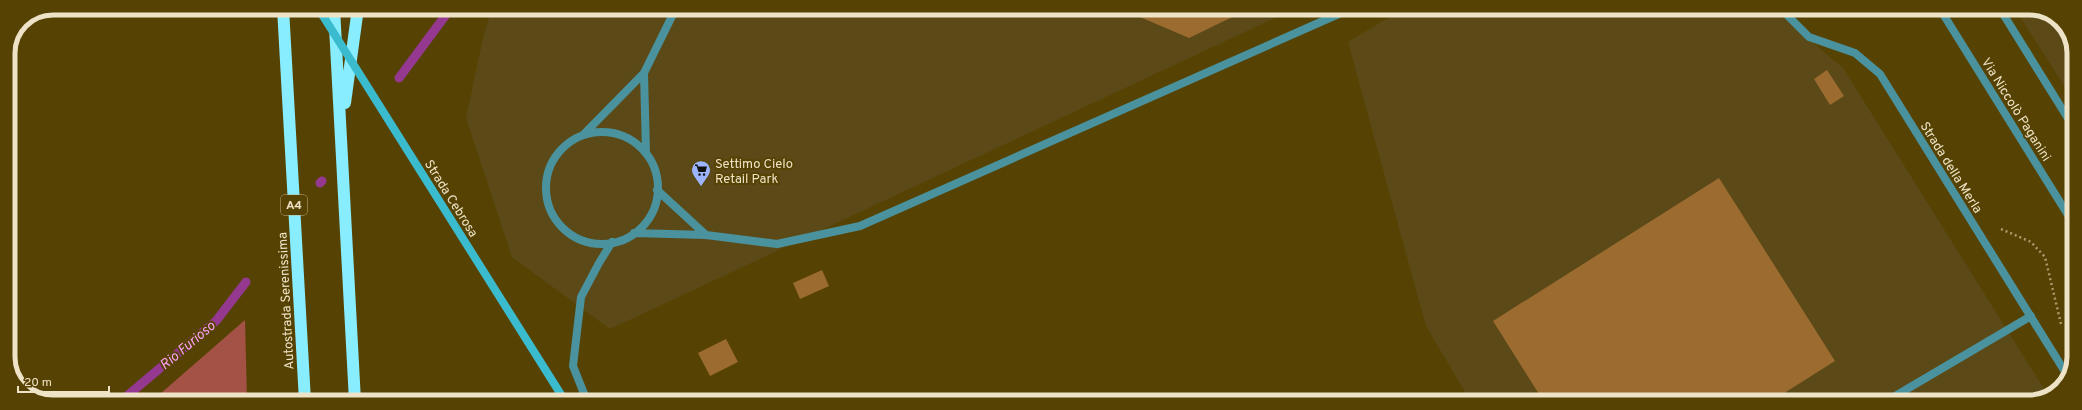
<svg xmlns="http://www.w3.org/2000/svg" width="2082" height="410" font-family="Overpass,sans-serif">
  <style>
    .built { fill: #5b4a18 }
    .green { fill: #a55246 }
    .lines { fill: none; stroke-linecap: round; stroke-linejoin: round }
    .stream { stroke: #943890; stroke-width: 9 }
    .building { fill: #9c6b2f }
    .path { stroke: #a99a6e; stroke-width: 2.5; stroke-dasharray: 2 3; stroke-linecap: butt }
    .service { stroke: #4a929d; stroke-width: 8 }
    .minor { stroke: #4a929d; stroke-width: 8 }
    .tertiary { stroke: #4a929d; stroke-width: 8 }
    .motorway { stroke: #8ef; stroke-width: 12 }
    .secondary-bridge { stroke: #3bbbce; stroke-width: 8 }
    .labels { text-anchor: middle; stroke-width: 4; stroke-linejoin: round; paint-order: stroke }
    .shield { fill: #564303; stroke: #c0b38c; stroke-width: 1 }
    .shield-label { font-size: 12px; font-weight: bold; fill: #eee3c7 }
    .street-label { font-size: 13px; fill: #eee3c7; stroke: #564303 }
    .poi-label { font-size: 13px; fill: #eee3c7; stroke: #564303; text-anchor: start }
    .water-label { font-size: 14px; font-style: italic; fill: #fea0f7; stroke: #564303 }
    .rim { fill: none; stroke: #eee3c7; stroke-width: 5 }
  </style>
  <rect width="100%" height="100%" fill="#564303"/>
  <path class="built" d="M492,8l802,1 -684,320 -98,-72 -46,-139 18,-84z
    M1403,9h370l70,59 205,327 -19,7h-558l-45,-76 -78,-284z
    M2015,9h23l23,12 13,26v54z"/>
  <path class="green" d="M245,320l2,81h-95z"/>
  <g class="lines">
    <path class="stream" d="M399,78l52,-70
      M320,183l2,-2
      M121,401l95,-80 30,-39"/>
  </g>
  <path class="building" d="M1119,8h132l-62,30z
    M1827,70l17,26 -14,9 -16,-26z
    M1719,178l116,183 -65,41h-226l-51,-81z
    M822,270l7,16 -29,13 -7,-16z
    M726,339l12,23 -28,14 -12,-23z"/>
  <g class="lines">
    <path class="path" d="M2001,229l30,13 14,15 16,67"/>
    <path class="service" d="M1781,9l28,28 46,16 25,21 187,301
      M644,73l2,80
      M546 188a56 56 0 1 1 112 0a56 56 0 1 1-112 0Z
      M583,135l61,-62 32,-65
      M657,190l49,45
      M634,233l72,2 71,9 83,-18 490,-217
      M1885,402l146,-86"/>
    <path class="minor" d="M587,401l-14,-35 8,-69 18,-34 13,-21"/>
    <path class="tertiary" d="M1940,9l133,214
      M2000,9l74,119"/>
    <path class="motorway" d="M283,8l22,393
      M334,8l21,393
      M345,103l13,-95"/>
    <path class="secondary-bridge" d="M318,8l247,393"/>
  </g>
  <defs>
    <symbol id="supermarket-pin" viewBox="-11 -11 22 30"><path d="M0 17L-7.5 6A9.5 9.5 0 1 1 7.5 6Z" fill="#9bb4fd" stroke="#564303"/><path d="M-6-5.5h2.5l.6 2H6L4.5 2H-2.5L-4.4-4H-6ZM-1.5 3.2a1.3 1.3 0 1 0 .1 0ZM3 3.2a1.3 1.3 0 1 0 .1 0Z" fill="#111"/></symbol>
  </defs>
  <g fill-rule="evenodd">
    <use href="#supermarket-pin" x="690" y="159" width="22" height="30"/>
  </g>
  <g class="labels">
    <rect class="shield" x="281" y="195" width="26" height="20" rx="3"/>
    <g class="shield-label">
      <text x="294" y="209">A4</text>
    </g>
    <g class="street-label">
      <text transform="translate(2017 109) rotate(58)" y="5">Via Niccolò Paganini</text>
      <text transform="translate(1952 167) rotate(58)" y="5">Strada della Merla</text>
      <text transform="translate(452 198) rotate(58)" y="5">Strada Cebrosa</text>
      <text transform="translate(285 301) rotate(-93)" y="5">Autostrada Serenissima</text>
    </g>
    <g class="poi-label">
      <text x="715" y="168">Settimo Cielo<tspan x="715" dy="15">Retail Park</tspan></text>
    </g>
    <g class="water-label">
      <text transform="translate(187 345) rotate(-40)" y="5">Rio Furioso</text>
    </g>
  </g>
  <path d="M0 0H2082V410H0ZM53 15H2029A38 38 0 0 1 2067 53V357A38 38 0 0 1 2029 395H53A38 38 0 0 1 15 357V53A38 38 0 0 1 53 15Z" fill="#564303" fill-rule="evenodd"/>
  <path class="rim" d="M53 15H2029A38 38 0 0 1 2067 53V357A38 38 0 0 1 2029 395H53A38 38 0 0 1 15 357V53A38 38 0 0 1 53 15Z"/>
  <path d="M18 386v6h91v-6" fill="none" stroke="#eee3c7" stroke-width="2"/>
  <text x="24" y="386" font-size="12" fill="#eee3c7" stroke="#564303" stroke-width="3" paint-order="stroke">20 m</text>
</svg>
